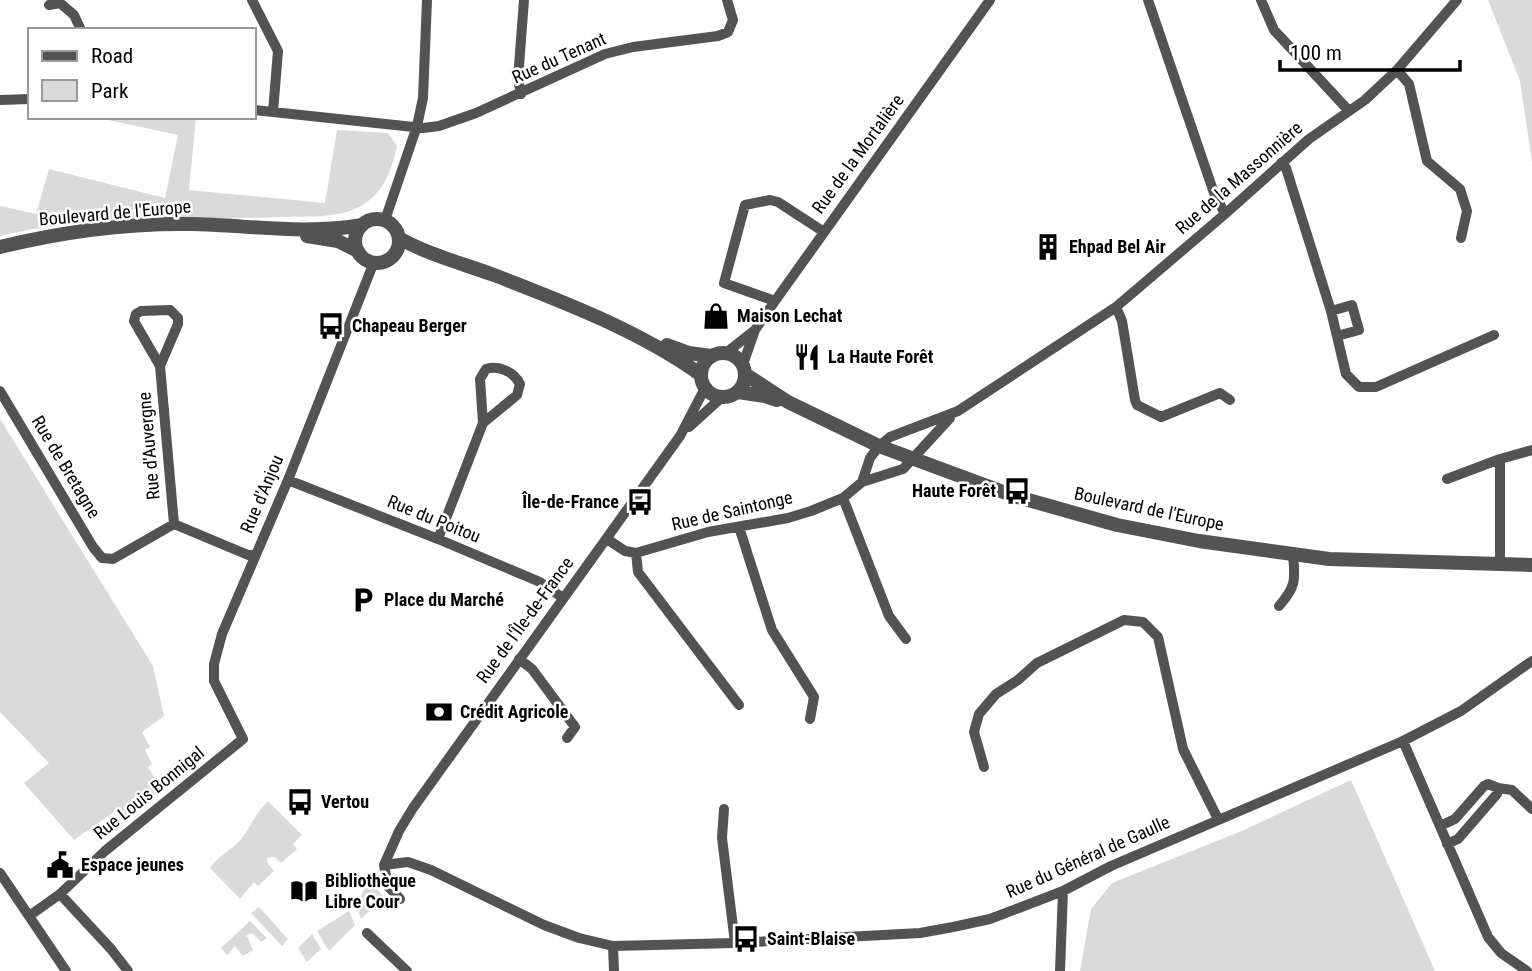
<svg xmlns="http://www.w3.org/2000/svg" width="1532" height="971" font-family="'Roboto Condensed',sans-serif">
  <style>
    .green { fill: #dadada }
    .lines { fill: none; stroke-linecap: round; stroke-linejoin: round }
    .minor { stroke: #535353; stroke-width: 10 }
    .tertiary { stroke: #535353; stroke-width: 14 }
    .labels { text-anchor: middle; stroke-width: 5; stroke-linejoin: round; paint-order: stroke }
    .street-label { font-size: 18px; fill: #000; stroke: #fff }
    .poi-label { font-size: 18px; font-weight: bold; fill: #000; stroke: #fff; text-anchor: start }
  </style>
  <rect width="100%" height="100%" fill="#fff"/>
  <path class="green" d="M1488,0h44v163l-12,-82z
    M94,117h102l-7,73 136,13 12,-73 51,3 9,13c-5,22 -12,45 -33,58 -22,15 -57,12 -83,13 -58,2 -117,0 -176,3 -35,3 -71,8 -105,16v-30l36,8 13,-45 116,29 13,-63z
    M0,419l153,247 11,50 -22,16 8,15 -5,3 7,14 -4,3 14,23 -37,30 -7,-11 -44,31 -50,-57 25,-20 -49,-51z
    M1351,780l84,191h-355l11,-62 21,-26 132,-53z
    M268,801l34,34 -9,9 4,5 -16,14 -6,-6 -8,1 1,6 6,7 -16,15 -4,-4 -14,17 -30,-31c8,-13 23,-18 32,-30 10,-13 13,-24 26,-37z
    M369,881l15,16 -23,22c-7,-15 0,-24 8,-38z
    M259,907l29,32 -6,7 -31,-33z
    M349,911l6,14 -26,26 -12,-20z
    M250,921l17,17 -6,4 -9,-9 -7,3 3,2 5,12 -10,6 -8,-10 -8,9 -6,-7z
    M312,934l9,15 -14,13 -9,-14z"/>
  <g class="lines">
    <path class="minor" d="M252,0l26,51 -5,61
      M1148,0l66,193 11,21
      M1261,0l13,30 75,81
      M49,5l11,-2 14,12 7,15
      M1397,70l12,14 18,77 33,28 7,22 -6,27
      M521,94l-3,-15 6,-79
      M0,100l30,-1
      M254,110l169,18 16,-2 37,-13 129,-59 28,-7 85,-11 10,-4 5,-12 -6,-20
      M1281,163l5,5 45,143 15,63 13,13h17l118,-52
      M385,220l32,-94 6,-28 4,-98
      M775,301l-51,-18 21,-78 25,-5 8,2 46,30
      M1116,307l6,14 13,79 2,5 24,12 59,-24 10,7
      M1331,311l21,-6 7,25 -22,6
      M726,353l29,-23
      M743,364l12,-34 20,-29 215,-301
      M160,366l-26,-45 2,-7 5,-3 29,-1 8,8v6l-18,42 14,158
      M0,391l93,156 9,11 11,1 61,-35 74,31h8
      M689,427l32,-29
      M1500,459v104
      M1447,479l53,-20 32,-9
      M288,480l150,59 102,43 23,16
      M862,482l8,-24 9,-12 11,-9 68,-26 158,-104 109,-93 84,-75 56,-39 32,-30 60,-70
      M843,498l46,118 17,23
      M739,527l33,103 42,67 -4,22
      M438,539l45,-116 -3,-44 6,-10c13,-4 28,3 34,15l-3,11 -34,28
      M607,539l18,12 11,2 72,-21 80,-14 23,-7 32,-13 19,-16 41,-13 47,-51
      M636,553l2,19 101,133
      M1279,606c18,-20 16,-27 14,-52
      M519,659l13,10 43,58 -8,11
      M1403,741l85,196 13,16 26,18
      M984,767l-10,-35 5,-18 17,-20 22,-14 19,-17 87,-43 19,2 15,15 25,112 35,70
      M1498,788l14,2 20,19
      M724,809l-2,29 13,105
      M1440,826l15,-7 29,-33 4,-2 10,4 -1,6 -39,45 -11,5
      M384,865l24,-3 23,8 113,55 35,13 34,8 122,-3 185,-10 33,-6 37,-8 73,-28 48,-25 292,-125 58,-30 71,-50
      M384,865l15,-34 14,-23 267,-372 25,-48
      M384,865l4,21 12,13
      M0,873l66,98
      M60,894l51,55 17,22
      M29,916l31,-22 45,-43 138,-112 -29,-58v-17l8,-30 66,-154 86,-218
      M367,933l40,38
      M613,946l1,25
      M1060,971l3,-80"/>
    <path class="tertiary" d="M355 241a22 22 0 1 1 44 0a22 22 0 1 1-44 0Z
      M307,236l31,5 20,10
      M399,238c30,17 62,25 95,37 68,26 148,57 207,100
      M0,247c61,-15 128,-24 191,-23 56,1 115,11 171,1
      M667,345l22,8 22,3
      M701 375a22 22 0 1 1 44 0a22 22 0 1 1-44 0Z
      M745,374l43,28 91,44 135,50 103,29 82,16 130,18 203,6
      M738,392l27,4 12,4"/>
  </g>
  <defs>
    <symbol id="building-bare" viewBox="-9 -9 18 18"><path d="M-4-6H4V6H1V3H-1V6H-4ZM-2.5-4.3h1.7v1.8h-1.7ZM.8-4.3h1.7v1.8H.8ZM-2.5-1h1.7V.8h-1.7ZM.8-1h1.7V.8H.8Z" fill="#000" stroke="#fff" stroke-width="2.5" paint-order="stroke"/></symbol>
    <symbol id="shop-bare" viewBox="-9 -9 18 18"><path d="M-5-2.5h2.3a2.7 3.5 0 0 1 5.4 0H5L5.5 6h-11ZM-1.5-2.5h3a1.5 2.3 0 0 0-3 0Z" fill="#000" stroke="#fff" stroke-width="2.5" paint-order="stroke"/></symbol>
    <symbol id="bus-bare" viewBox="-9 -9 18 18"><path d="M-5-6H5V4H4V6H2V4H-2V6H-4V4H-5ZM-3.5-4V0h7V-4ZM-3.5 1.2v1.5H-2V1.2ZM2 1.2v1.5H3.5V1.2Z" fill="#000" stroke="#fff" stroke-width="2.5" paint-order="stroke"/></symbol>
    <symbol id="restaurant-bare" viewBox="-9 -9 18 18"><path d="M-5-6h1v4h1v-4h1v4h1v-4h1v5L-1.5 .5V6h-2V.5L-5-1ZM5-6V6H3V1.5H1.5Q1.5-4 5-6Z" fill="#000" stroke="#fff" stroke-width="2.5" paint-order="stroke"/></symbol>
    <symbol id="parking-bare" viewBox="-9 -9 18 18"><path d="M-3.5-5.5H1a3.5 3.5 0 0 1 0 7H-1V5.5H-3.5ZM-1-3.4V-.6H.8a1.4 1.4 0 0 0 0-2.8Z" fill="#000" stroke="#fff" stroke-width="2.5" paint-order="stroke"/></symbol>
    <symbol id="bank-bare" viewBox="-9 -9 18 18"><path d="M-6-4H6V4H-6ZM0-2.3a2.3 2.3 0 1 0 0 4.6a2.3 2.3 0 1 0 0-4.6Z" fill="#000" stroke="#fff" stroke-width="2.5" paint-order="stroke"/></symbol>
    <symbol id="civic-bare" viewBox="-9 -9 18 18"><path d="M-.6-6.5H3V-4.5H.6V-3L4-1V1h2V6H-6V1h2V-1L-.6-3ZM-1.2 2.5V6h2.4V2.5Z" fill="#000" stroke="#fff" stroke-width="2.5" paint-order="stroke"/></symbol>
    <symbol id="library-bare" viewBox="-9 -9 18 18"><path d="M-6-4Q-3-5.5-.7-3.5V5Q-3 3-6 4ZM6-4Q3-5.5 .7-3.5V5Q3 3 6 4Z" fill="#000" stroke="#fff" stroke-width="2.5" paint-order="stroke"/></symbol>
  </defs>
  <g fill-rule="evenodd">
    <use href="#building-bare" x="1029" y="228" width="38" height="38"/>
    <use href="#shop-bare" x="697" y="297" width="38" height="38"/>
    <use href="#bus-bare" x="312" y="307" width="38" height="38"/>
    <use href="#restaurant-bare" x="788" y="338" width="38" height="38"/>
    <use href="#bus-bare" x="998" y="472" width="38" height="38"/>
    <use href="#bus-bare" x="621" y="483" width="38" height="38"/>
    <use href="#parking-bare" x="344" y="581" width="38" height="38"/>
    <use href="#bank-bare" x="420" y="693" width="38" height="38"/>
    <use href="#bus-bare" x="281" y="783" width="38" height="38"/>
    <use href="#civic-bare" x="41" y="846" width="38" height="38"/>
    <use href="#library-bare" x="285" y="872" width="38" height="38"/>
    <use href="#bus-bare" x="727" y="920" width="38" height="38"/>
  </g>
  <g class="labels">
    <g class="street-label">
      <text transform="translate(559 58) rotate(-24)" y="6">Rue du Tenant</text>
      <text transform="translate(858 154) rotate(-54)" y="6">Rue de la Mortalière</text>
      <text transform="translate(1239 178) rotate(-41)" y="6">Rue de la Massonnière</text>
      <text transform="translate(115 213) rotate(-5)" y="6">Boulevard de l'Europe</text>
      <text transform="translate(149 446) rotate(-95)" y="6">Rue d'Auvergne</text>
      <text transform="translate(66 467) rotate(59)" y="6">Rue de Bretagne</text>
      <text transform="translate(262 494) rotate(-67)" y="6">Rue d'Anjou</text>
      <text transform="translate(1149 509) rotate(12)" y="6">Boulevard de l'Europe</text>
      <text transform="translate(732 511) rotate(-13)" y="6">Rue de Saintonge</text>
      <text transform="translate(434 519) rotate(22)" y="6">Rue du Poitou</text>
      <text transform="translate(525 620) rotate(-54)" y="6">Rue de l'Île-de-France</text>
      <text transform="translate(149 793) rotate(-39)" y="6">Rue Louis Bonnigal</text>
      <text transform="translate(1088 857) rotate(-24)" y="6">Rue du Général de Gaulle</text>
    </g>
    <g class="poi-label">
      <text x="1069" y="253">Ehpad Bel Air</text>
      <text x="737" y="322">Maison Lechat</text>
      <text x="352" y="332">Chapeau Berger</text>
      <text x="828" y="363">La Haute Forêt</text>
      <text x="996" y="497" text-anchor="end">Haute Forêt</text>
      <text x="619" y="508" text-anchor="end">Île-de-France</text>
      <text x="384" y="606">Place du Marché</text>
      <text x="460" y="718">Crédit Agricole</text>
      <text x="321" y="808">Vertou</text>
      <text x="81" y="871">Espace jeunes</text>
      <text x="325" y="887">Bibliothèque<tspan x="325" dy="21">Libre Cour</tspan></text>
      <text x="767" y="945">Saint-Blaise</text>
    </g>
  </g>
  <rect x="28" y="28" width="228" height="91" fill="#ffffff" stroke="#999999" stroke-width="2"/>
  <rect x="42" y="51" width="35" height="10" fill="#535353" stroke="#999999" stroke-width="2"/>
  <text x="91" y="63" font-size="21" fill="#000000">Road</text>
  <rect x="42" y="80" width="35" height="21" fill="#dadada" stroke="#999999" stroke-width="2"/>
  <text x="91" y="98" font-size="21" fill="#000000">Park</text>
  <path d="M1280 60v10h180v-10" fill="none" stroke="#000000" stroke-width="3.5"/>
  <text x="1290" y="60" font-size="21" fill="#000000" stroke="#ffffff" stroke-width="5" paint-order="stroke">100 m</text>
</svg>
